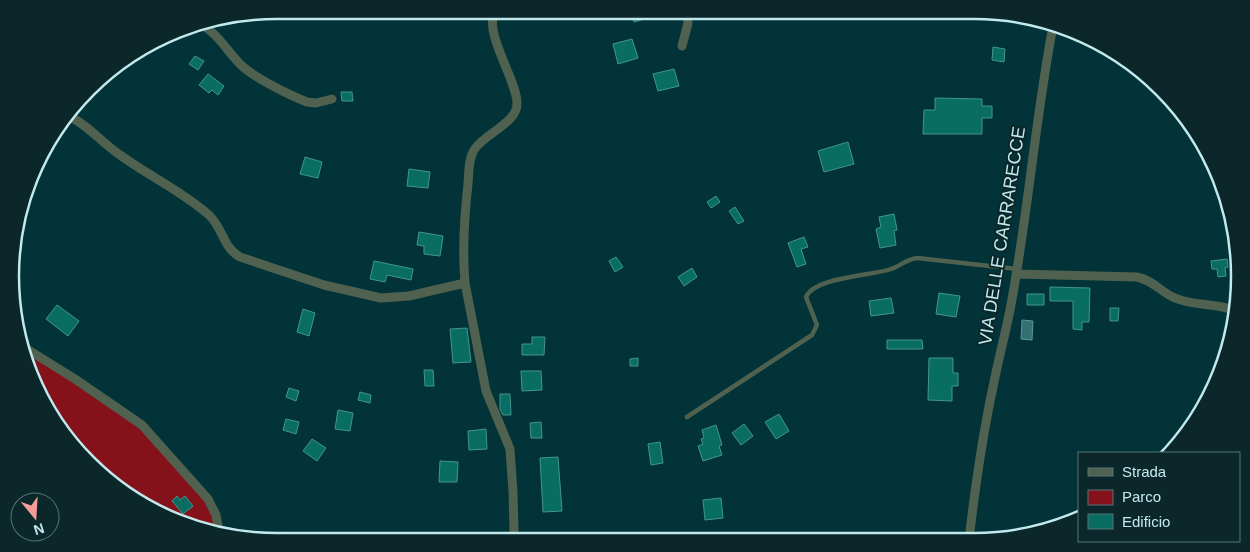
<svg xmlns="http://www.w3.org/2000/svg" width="1250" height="552" font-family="Arial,sans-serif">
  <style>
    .green { fill: #85111b }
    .water { fill: #337076; stroke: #5e959a }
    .building { fill: #0a6d64; stroke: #42968b }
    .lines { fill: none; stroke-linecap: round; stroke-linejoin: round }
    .service { stroke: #50624f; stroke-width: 4.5 }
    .minor { stroke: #50624f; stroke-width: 9 }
    .labels { text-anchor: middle; stroke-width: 4; stroke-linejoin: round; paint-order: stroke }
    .street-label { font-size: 18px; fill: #c2eaee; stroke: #0c272a }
    .rim { fill: none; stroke: #c2eaee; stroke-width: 2.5 }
  </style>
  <rect width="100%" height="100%" fill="#013338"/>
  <path class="green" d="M22,346l107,69 79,84 11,32 -45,-9 -73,-46 -56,-67z"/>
  <path class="water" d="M1022,320l11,1 -1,19 -11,-1z"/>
  <path class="building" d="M630,10h19l2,7 -17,5z
    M632,39l6,19 -20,6 -5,-20z
    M993,47l12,2 -1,13 -12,-2z
    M195,56l9,5 -6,9 -9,-6z
    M674,69l5,17 -21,5 -5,-17z
    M208,74l16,12 -6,9 -6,-5 -3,3 -10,-8z
    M341,92h11l1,9h-11z
    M935,98l47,1v7h10v12h-10v16h-59l1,-24h11z
    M848,142l6,22 -30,8 -6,-21z
    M305,157l17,5 -4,16 -18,-4z
    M409,169l21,3 -2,16 -21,-2z
    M716,196l4,6 -9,6 -4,-6z
    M735,207l9,14 -6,3 -9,-13z
    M894,214l3,16 -3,1 2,14 -16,3 -4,-19 5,-2 -2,-10z
    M419,232l24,4 -3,20 -16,-2v-8l-7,-1z
    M804,237l4,10 -7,2 5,15 -9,3 -9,-24z
    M616,257l7,10 -8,5 -6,-11z
    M1227,259l1,8 -3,1 1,8 -8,1 -1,-8h-5l-1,-8z
    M374,261l39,8 -2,11 -24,-5 -2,7 -15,-3z
    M692,268l5,9 -13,9 -6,-9z
    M1050,287l40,1 -1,34h-7v8l-9,-1v-28h-23z
    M939,293l21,3 -4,21 -20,-3z
    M1027,294h17v11h-17z
    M891,298l3,15 -23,3 -2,-15z
    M57,305l22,16 -11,15 -22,-17z
    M1110,308h9l-1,13h-8z
    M303,309l12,4 -6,23 -12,-4z
    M467,328l4,34 -18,1 -3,-34z
    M532,337h13l-1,18h-22v-11h10z
    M887,340h35l1,9h-36z
    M638,358v8h-8v-7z
    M929,358h24v15h5v13h-6v15l-24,-1z
    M424,370h9l1,16h-9z
    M521,371h20l1,19 -20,1z
    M289,388l10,3 -3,10 -10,-4z
    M360,392l11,3 -1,8 -12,-3z
    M500,394h10l1,21h-8l-3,-6z
    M338,410l15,3 -3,18 -15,-2z
    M779,414l10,17 -13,8 -11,-17z
    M286,419l13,3 -3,12 -13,-4z
    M541,422l1,16h-11l-1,-15z
    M744,424l9,12 -12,9 -9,-12z
    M716,425l6,20 -3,1 3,9 -19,6 -5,-15 5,-2 -2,-5 3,-1 -2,-8z
    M486,429l1,20 -18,1 -1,-19z
    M312,439l14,9 -9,13 -14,-10z
    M660,442l3,21 -12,2 -3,-21z
    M558,457l4,54 -19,1 -3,-54z
    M440,461l18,1 -1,20h-18z
    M177,496l3,4 5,-4 8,10 -10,8 -11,-13z
    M721,498l2,20 -18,2 -2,-20z"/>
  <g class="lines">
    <path class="service" d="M687,417l125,-82 5,-10 -11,-28c8,-20 66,-21 85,-28 9,-3 16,-10 26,-11l100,11"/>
    <path class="minor" d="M198,23c20,9 29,29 44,43 15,13 47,29 65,36l9,1 16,-4
      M682,46l6,-23 -1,-13
      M68,116c18,7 35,28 52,39 29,21 62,36 89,60 14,13 14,33 31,42l84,28 57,13 28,-2 56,-13c-3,-35 -1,-64 3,-99 1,-11 0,-24 6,-34 10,-16 43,-27 43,-46 1,-23 -36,-74 -21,-94
      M1016,274l121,3c18,4 23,15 38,21 18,8 40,5 58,12
      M465,283l21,108 24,58 3,43 1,39 -1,6 -4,4
      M22,346l53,33 67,46 66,74 8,16 3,16
      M239,535l196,6
      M969,540c6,-52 13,-102 24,-153 5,-26 12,-52 17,-77 18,-94 25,-190 43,-284"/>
  </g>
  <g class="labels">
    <g class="street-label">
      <text transform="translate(1002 236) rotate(-81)" y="6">VIA DELLE CARRARECCE</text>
    </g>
  </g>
  <path d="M0 0H1250V552H0ZM276 19H974A257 257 0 0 1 1231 276V276A257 257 0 0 1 974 533H276A257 257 0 0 1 19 276V276A257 257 0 0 1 276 19Z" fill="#0c272a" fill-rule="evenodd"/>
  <path class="rim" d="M276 19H974A257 257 0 0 1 1231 276V276A257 257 0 0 1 974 533H276A257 257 0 0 1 19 276V276A257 257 0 0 1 276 19Z"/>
  <rect x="1078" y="452" width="162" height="90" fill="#0c272a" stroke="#557578"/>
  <rect x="1088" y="468" width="25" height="8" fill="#50624f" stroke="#557578"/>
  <text x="1122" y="477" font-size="15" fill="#c2eaee">Strada</text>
  <rect x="1088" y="490" width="25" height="15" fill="#85111b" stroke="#557578"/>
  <text x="1122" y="502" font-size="15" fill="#c2eaee">Parco</text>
  <rect x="1088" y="514" width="25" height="15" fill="#0a6d64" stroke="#557578"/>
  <text x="1122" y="527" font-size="15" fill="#c2eaee">Edificio</text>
  <g transform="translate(35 517) rotate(162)"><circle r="24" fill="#0c272a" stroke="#557578"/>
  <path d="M0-4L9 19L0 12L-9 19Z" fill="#f59c96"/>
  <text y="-8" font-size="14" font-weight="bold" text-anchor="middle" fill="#c2eaee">N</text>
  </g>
</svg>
